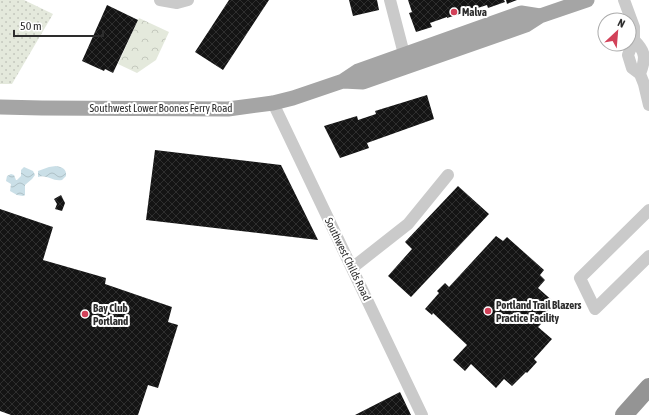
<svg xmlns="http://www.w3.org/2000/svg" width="649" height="415" font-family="'Asap Condensed',sans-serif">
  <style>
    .grass { fill: url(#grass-dots) }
    .park { fill: url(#park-crowns) }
    .water { fill: url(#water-waves) }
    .building { fill: url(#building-cross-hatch) }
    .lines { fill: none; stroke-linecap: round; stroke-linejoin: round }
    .minor { stroke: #cacaca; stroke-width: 12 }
    .major { stroke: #a5a5a5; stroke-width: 15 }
    .highway { stroke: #949494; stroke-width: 18 }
    .poi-dot { fill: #d24159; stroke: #fff; stroke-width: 1.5 }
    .labels { text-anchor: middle; stroke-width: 4; stroke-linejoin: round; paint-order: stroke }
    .poi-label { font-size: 11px; font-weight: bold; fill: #2d2d2d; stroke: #fff; text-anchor: start }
    .street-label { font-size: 11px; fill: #2d2d2d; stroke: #fff }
  </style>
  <defs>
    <pattern id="grass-dots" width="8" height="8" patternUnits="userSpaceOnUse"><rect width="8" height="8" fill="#e4e9dc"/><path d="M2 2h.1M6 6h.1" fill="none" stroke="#c4c8bd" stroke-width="1.8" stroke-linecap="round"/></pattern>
    <pattern id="park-crowns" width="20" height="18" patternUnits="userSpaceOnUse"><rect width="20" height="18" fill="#e4e9dc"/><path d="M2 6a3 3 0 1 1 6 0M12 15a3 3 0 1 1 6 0" fill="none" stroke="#c4c8bd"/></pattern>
    <pattern id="water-waves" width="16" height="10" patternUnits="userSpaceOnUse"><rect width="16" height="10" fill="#cadfe7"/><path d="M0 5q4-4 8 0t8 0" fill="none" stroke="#aec0c6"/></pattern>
    <pattern id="building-cross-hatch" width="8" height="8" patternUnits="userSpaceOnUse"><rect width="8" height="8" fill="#141414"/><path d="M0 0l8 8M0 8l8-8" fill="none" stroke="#2e2e2e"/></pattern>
  </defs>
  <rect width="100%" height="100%" fill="#fff"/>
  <path class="grass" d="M0,0h24l29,14 -41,70h-12z"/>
  <path class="park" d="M139,18l30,14 -13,28 -19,13 -19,-9z"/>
  <path class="water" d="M56,166c6,1 11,3 10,10l-4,4c-9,2 -15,-6 -24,-3v-6l11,-4z
    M24,167l9,4 2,4 -3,4 -7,6v10l-2,1 -6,-1 -7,-4 1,-7 -5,-3 1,-5 4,-2 3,1 2,5h1l4,-4v-6z"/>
  <path class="building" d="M229,0h40l-46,70 -28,-18z
    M349,0h28l2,10 -26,6z
    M408,0h96l1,2 -17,6 -1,-3 -40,13v-1l-17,6 2,4 -16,5 -7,-19 3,-1z
    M506,0h11l-10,4z
    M107,5l31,15 -25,53 -8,-4 -1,2 -22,-10z
    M427,95l7,24 -67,24 2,5 -29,10 -16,-32 33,-10 1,4 18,-6 -1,-3z
    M155,150l126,15 37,75 -172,-20z
    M458,186l31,28 -78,83 -23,-21 24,-27 -7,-7z
    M61,195l4,8 -3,8 -7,-2 2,-5 -3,-5z
    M0,209l53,18 -10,33 63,18 -1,6 67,23 -4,15 10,3 -20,63 -10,-3 -10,30h-127l-11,-4z
    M496,236l7,5 4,-4 37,33 -4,5 5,5 -7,8 17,15 -11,12 3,3 -9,9 14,12 -18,20 3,3 -10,11 -1,-1 -14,14 -8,-7 -8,9 -25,-24 -6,7 -12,-11 14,-15 -34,-32 -1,2 -7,-6 14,-16 -2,-2 8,-8 4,4z
    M400,392l11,23h-56z"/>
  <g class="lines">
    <path class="minor" d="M160,0l17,3 11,-3
      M390,0l14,54
      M624,0l10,27v13l-6,15 4,13 8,6 4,10 5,21
      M634,40c12,12 12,18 6,34
      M273,103l149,312
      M649,210l-69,68 15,31 54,-53
      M352,268l56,-44 40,-49"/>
    <path class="major" d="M343,81l20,1 163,-57 14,-9 47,-16
      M0,107l42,1 186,1 45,-6 20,-5 50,-17 15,-10 163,-58 19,3"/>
    <path class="highway" d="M624,415l25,-28"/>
  </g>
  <g class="poi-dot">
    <circle cx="454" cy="12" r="4"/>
    <circle cx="488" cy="311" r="4"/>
    <circle cx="85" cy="314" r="4"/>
  </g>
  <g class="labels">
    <g class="poi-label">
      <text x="462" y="16">Malva</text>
      <text x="496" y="309">Portland Trail Blazers<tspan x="496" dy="13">Practice Facility</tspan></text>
      <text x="93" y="312">Bay Club<tspan x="93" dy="13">Portland</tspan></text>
    </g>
    <g class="street-label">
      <text x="161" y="112">Southwest Lower Boones Ferry Road</text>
      <text transform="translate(348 259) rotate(64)" y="4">Southwest Childs Road</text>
    </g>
  </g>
  <g transform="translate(617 32) rotate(26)"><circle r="19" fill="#ffffff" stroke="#ababab"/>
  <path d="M0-3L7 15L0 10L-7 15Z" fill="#d24159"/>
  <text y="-6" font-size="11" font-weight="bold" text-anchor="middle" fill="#2d2d2d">N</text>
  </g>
  <path d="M14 30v6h89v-6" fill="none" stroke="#2d2d2d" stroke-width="2"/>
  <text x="20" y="30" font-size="12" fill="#2d2d2d" stroke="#ffffff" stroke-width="3" paint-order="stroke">50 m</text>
</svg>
